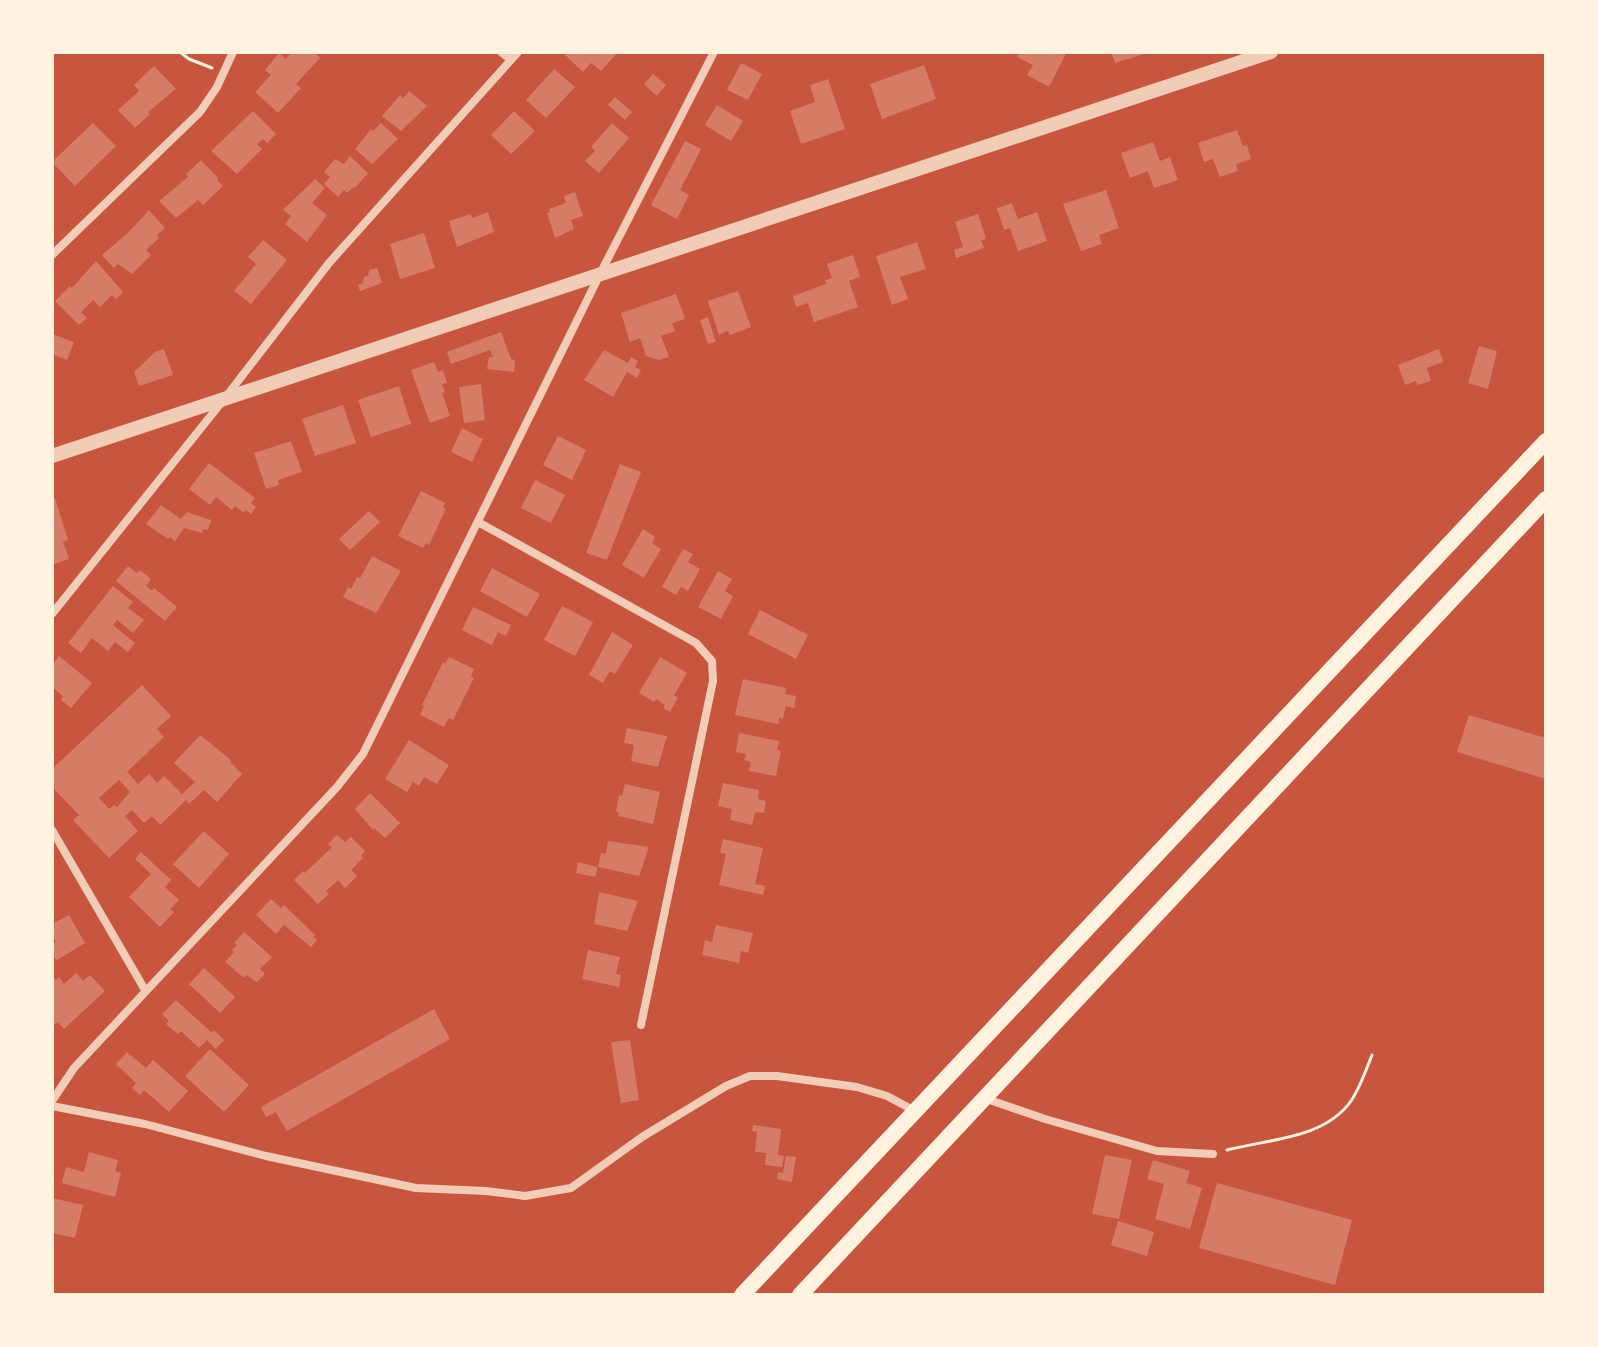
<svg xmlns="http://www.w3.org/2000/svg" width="1598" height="1347" font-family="'Work Sans',sans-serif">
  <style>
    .building { fill: #d67c66; fill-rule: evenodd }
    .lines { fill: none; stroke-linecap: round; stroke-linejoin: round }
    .path { stroke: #fff3e0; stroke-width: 3 }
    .minor { stroke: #f1ccb7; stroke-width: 8 }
    .tertiary { stroke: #f1ccb7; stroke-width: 14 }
    .primary { stroke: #fff3e0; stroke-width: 16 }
  </style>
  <rect width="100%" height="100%" fill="#c8553d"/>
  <path class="building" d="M292,52h22l6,6 -24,26 5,4 -23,25 -23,-21 16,-17 -6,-5 14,-17 7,6z
    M566,52h52l-17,19 -10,-8 -8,9 -19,-18z
    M1019,52h48l-18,35 -22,-12 6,-10 -16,-8z
    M1111,52h36v1l-32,10z
    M741,63l21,11 -14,26 -21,-10z
    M924,65l12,34 -54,20 -12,-35z
    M154,66l22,23 -28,23 2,2 -15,14 -17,-18 21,-19 -5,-6z
    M554,69l21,18 -29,31 -20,-18z
    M653,74l13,11 -9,11 -13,-12z
    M828,79l17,50 -44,15 -11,-33 25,-9 -5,-17z
    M409,91l18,15 -26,25 -19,-15 18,-21 3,3z
    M615,97l17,15 -7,8 -17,-15z
    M717,105l26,16 -12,20 -26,-16z
    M253,111l23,23 -9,9 -4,-4 -6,5 5,5 -25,25 -26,-23z
    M514,111l21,20 -24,23 -20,-19z
    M93,123l23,23 -41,40 -23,-24z
    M381,123l17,16 -26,25 -17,-15 16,-20 2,2z
    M612,123l17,15 -30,35 -14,-12 10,-10 -4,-4z
    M1237,130l6,16 4,-1 4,14 -15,5 2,7 -18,6 -7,-18 -9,3 -6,-19z
    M685,141l16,8 -21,41 9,5 -12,24 -26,-14z
    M1153,142l7,19 10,-4 8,23 -24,8 -6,-17 -18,7 -9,-25z
    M350,156l18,17 -13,15 -2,-1 -6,6 -3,-3 -6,7 -14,-13 6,-7 -6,-5 11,-13 9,5z
    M201,160l17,18 -1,2 6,6 -20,19 -5,-5 -22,18 -17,-17 29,-24 -2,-3z
    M315,179l10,9 -13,15 15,12 -20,27 -22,-18 6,-8 -8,-6z
    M1106,190l13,38 -20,7 3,9 -21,7 -18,-47z
    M575,192l8,24 -12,4 3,9 -19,9 -8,-25 3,-1 -1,-3 17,-6 -2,-7z
    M1012,203l6,16 19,-7 10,29 -29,10 -8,-23 -6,2 -7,-22z
    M149,210l16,18 -8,7 2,3 -13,12 5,5 -19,19 -14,-10 -4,4 -12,-13 27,-23z
    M488,212l6,20 -37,15 -8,-26 22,-7 1,4z
    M978,214l8,25 -5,1 3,8 -28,10 -2,-8 9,-3 -8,-25z
    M424,233l11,35 -35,11 -10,-35z
    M263,240l24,20 -36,44 -17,-13 22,-27 -8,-7z
    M917,242l9,27 -26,8 8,22 -16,6 -16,-49z
    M853,255l7,22 -11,4 9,26 -44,15 -6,-19 -12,4 -3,-11 33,-12 -1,-4 7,-2 -5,-14z
    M96,261l27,31 -7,7 -4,-4 -12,12 -7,-7 -12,12 6,6 -8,7 -24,-24 15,-15 2,2z
    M377,268l5,15 -22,8 -2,-6 4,-1 2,-7 4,-1 1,-6z
    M738,291l13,36 -21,8 -2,-4 -9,4 -11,-34z
    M676,294l9,25 -13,4 3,8 -14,5 8,21 -10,3 -13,-4 -6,-18 -10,4 -9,-29z
    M708,317l8,25 -8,2 -8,-24z
    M501,332l10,27 4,1 -1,12 -27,-3 2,-12h4l-3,-7 -39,14 -4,-12z
    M52,334l22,8 -7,18 -15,-6z
    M1479,346l18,5 -9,38 -20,-6z
    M164,349l9,26 -34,11 -5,-14 21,-20z
    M1439,349l4,13 -16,6 4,13 -14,4 -1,-4 -11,4 -7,-20z
    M604,350l24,13 3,-6 7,4 -3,6 6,3 -4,8 -10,-6 -14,25 -29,-17z
    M434,362l4,10 5,-2 4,13 -5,1 3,8 -3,1 8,23 -20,7 -19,-53z
    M481,384l4,36 -21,3 -5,-36z
    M399,386l12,38 -40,13 -13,-37z
    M343,405l13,38 -41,13 -13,-37z
    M462,428l21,11 -11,23 -21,-10z
    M558,436l28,14 -14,30 -29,-15z
    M291,441l11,31 -24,8 1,5 -13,4 -12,-36z
    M209,463l46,35 -4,5 5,4 -5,7 -5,-4 -2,3 -9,-7 -3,4 -16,-13 -6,8 -21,-16z
    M620,464l21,8 -34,88 -21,-7z
    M535,480l30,15 -14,28 -30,-15z
    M421,491l24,12 -2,4 3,2 -17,36 -3,-2 -3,5 -25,-12z
    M55,498l13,42 -5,2 6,17 -17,6v-66z
    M161,505l20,14 6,-7 24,8 -3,10 -5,-1 -1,4 -18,-5 -9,13 -5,-4 -2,2 -22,-15z
    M369,511l11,11 -30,28 -11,-11z
    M643,529l12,8 -3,6 9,6 -17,29 -22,-13z
    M683,549l10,5 -5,8 12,7 -12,22 -7,-4 -5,8 -14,-8z
    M372,556l29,15 -25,42 -33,-16 5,-10 3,2 6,-12 3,1z
    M128,566l9,7 3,-3 11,9 -5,7 6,5 2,-3 23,19 -12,14 -49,-40z
    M492,568l48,26 -13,23 -47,-26z
    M718,571l14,8 -7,12 8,5 -12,23 -23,-12z
    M113,586l20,16 -5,6 16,12 -11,13 -16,-13 -4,5 22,18 -7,9 -13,-10 -7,9 -16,-13 -11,15 -13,-10z
    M562,606l31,16 -18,34 -31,-16z
    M473,607l38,18 -5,11 -8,-4 -6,13 -30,-15z
    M760,610l48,25 -12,24 -48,-25z
    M612,632l21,13 -18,29 -5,-3 -7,12 -14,-8z
    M59,656l33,27 -21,25 -10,-8 2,-4 -11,-9v-22z
    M449,657l25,12 -3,7 3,2 -21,42 -4,-2 -5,9 -24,-12 4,-9 -2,-1 21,-43 2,2z
    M660,657l27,16 -13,22 4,3 -8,14 -7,-4 2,-3 -9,-6 -2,3 -15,-9z
    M743,679l43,9 -1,6 11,2 -2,12 -8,-2 -3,13 -4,-1 -1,6 -43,-9z
    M142,685l29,31 -14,13 7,8 -37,35 11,12 11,-10 8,9 7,-7 18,18 13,-12 -21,-19 26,-28 31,25 -1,2 12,12 -25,28 -13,-12 -15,14 -3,-4 -26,25 -8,-9 -8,7 -12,-13 -7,6 13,15 -29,27 -36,-38 6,-5 -27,-28v-18zM119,780l11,12 -13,15 -3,-2 -5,4 -10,-11z
    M1469,715l77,23v41l-89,-27z
    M627,728l40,8 -9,31 -27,-6 3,-16 -10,-2z
    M739,733l40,8 -2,9 4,1 -5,25 -27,-5 2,-9 -7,-2 2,-6 -10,-2z
    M409,740l40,25 -12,19 -13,-7 -5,9 -6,-4 -6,10 -22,-13z
    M723,783l36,7 -1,9 8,2 -2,12 -9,-1 -3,13 -22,-5 2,-11 -14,-3z
    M625,784l35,8 -7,32 -35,-8 1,-4h-3l3,-17 3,1z
    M370,793l30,30 -15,15 -11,-10 -1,2 -18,-21z
    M204,831l25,23 -30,34 -26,-24z
    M337,835l8,7 6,-5 14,14 -4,5 2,2 -12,12 6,6 -12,12 -7,-8 -12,11 3,3 -11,10 -24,-24 9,-9 2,2 27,-26 -4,-3z
    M723,839l40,9 -8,36 10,2 -2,9 -44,-10 7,-31 -6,-1z
    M608,841l41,6 -10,29 -41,-9 -3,10 -19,-4 2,-11 20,5 3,-14 5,1z
    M141,852l30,28 -6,7 14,13 -9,9 4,3 -14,15 -31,-30 22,-23 -16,-15z
    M599,892l39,9 -11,30 -33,-7z
    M271,899l10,9 3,-3 31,30 -2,2 4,3 -6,7 -27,-22 -8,9 -20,-19z
    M69,915l16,28 -28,17 -5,-4v-12l4,-2 -4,-7v-11z
    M716,925l37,8 -5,20 -7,-2 -2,12 -37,-8 3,-15 7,2z
    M244,932l28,25 -12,12 5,5 -8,8 -11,-7 -2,3 -19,-16 9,-10 -2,-2 5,-5 -3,-2z
    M588,950l32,7 -4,17 5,1 -2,12 -37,-8z
    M204,968l31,29 -15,16 -31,-29z
    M76,973l7,8 7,-6 15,16 -41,38 -6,-7 -6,5v-51l4,4 3,-3 5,7z
    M176,1000l36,33 2,-3 10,10 -8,9 -9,-9 -8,8 -18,-17 -3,3 -12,-10 3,-3 -7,-7z
    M434,1009l16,30 -163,92 -11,-19 -10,5 -5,-10z
    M630,1040l9,60 -18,3 -10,-61z
    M210,1049l39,36 -25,27 -39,-36z
    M127,1052l19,16 7,-8 35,31 -19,21 -25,-22 -4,5 -8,-7 4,-5 -20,-19z
    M753,1125l28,4 -3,26 6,1 -2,11 -17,-2 1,-12 -11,-1 2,-20 -5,-1z
    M89,1152l29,8 -3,11 6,2 -6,24 -53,-14 4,-16 18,5z
    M1105,1155l27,5 -13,59 -27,-5z
    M786,1156l10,1 -4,25 -15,-3 1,-7 5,1z
    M1153,1160l37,11 -4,12 16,5 -12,41 -35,-10 9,-35 -17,-5z
    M1217,1183l135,37 -17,65 -136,-37z
    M52,1198l31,7 -8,33 -23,-5z
    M1118,1221l36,11 -7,24 -36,-11z"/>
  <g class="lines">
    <path class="path" d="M53,52h8
      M180,52l9,7 23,9
      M1227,1150c42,-11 97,-11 124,-49 9,-13 15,-31 21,-46"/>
    <path class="minor" d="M501,52l10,8
      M52,255l148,-143 17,-25 16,-35
      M478,522l218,121 16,18 1,20 -72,344
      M52,614l173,-216 104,-135 189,-211
      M52,830l93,160
      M984,1098l61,21 112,32 56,3
      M52,1101l22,-33 263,-281 26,-33 237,-480 114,-222
      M52,1106l93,18 121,32 150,32 70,3 39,5 46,-8 71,-51 84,-51 24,-10h27l80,11 30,9 28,15"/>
    <path class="tertiary" d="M52,456l1219,-404"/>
    <path class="primary" d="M742,1295l804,-854
      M800,1295l746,-796"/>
  </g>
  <rect width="1598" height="1347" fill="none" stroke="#fff3e0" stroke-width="108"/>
</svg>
